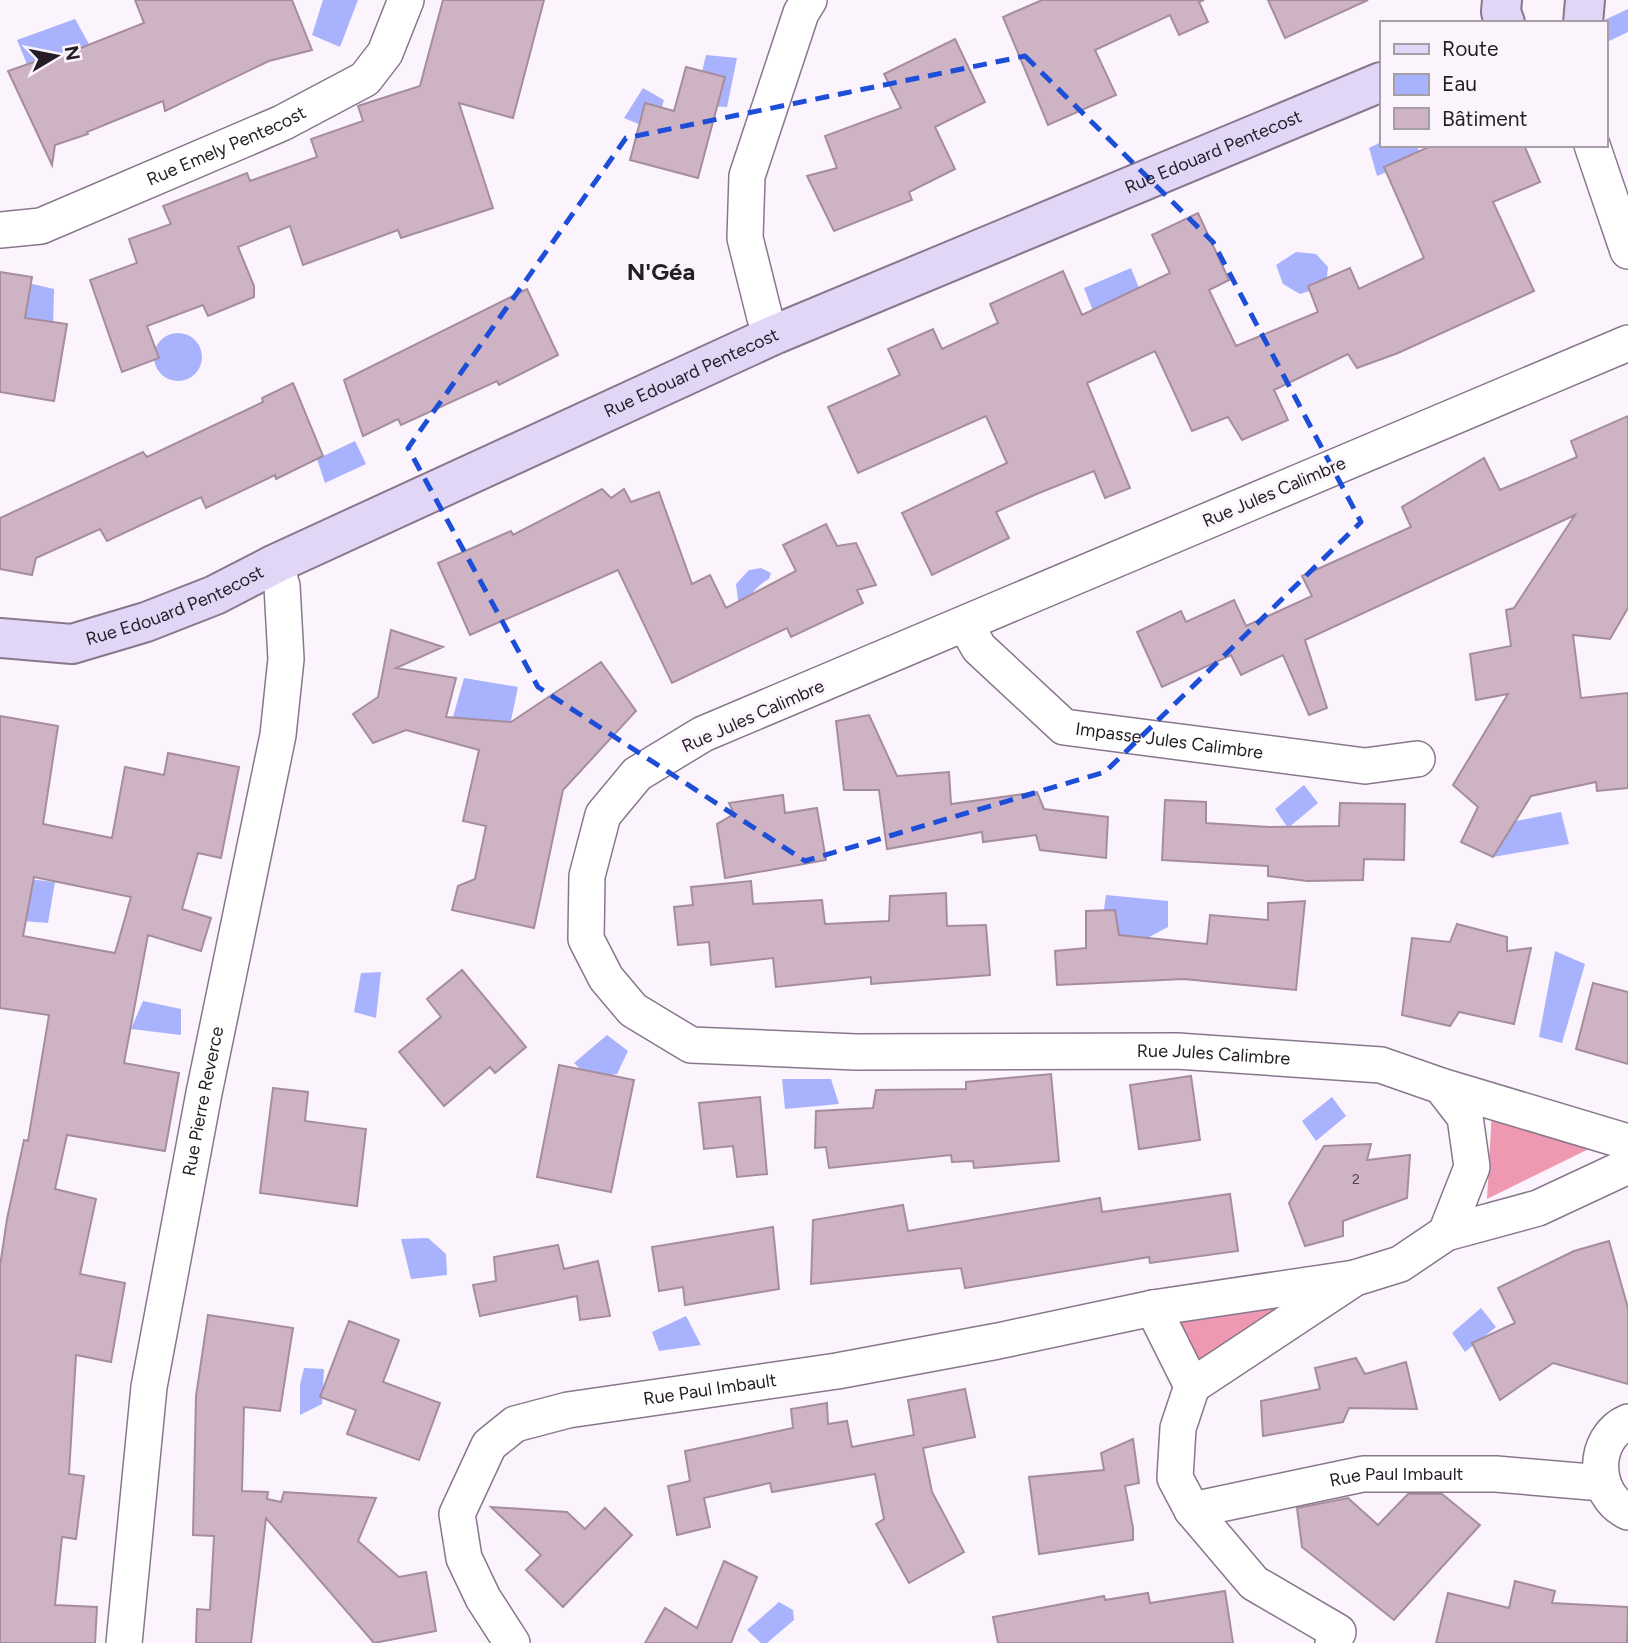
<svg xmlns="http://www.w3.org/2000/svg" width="1628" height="1643" font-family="Figtree,sans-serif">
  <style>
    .forest { fill: #ee98b1 }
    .water { fill: #a8b2fd }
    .building { fill: #ceb3c4; stroke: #a68d9d; stroke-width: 2; fill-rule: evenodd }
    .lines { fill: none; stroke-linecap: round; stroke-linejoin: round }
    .street-casing { stroke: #88778c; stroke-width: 38 }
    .secondary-casing { stroke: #88778c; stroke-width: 42 }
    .street { stroke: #fff; stroke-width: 35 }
    .secondary { stroke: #e2d6f6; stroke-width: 38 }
    .marked { fill: none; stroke: #1d4ed8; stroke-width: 5; stroke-dasharray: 14 9; stroke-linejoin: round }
    .labels { text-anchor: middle; stroke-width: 6; stroke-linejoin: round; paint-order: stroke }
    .number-label { font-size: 14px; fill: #4e424d }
    .street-label { font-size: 18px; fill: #241d25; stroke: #fcf4fd }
    .district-label { font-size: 24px; font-weight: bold; fill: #241d25; stroke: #fcf4fd }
  </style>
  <rect width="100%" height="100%" fill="#fcf4fd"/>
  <path class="forest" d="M1492,1110l109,33 -114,56z
    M1333,1286l-135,90 -33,-68z"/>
  <path class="water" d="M323,0h35l-18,47 -28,-12z
    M1628,9v23l-23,11v-20h-7z
    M75,19l14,25 -58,30 -14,-34z
    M706,55l31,3 -10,49 -33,-2z
    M643,88l21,12 -9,31 -31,-13z
    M1381,142v3h36l4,13 -44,18 -8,-28z
    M1296,252l20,2 12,13 -2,19 -26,8 -17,-10 -7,-19z
    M1131,268l10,25 -46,23 -11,-28z
    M24,282l30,7 -1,42 -35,-3z
    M154 357a24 24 0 1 1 48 0a24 24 0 1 1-48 0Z
    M355,441l11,23 -41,19 -8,-24z
    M761,568l10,5 -2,6c-14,7 -18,18 -30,28l-3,-23 13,-14z
    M464,678l54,9 -10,48 -57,-11z
    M1304,785l14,18 -30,25 -13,-19z
    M1561,812l8,32 -76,13 3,-32z
    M27,879l28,3 -7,41 -26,-2z
    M1106,895l62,6v26l-43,23 -24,-21z
    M1555,951l30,13 -23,79 -23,-6z
    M381,972l-5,46 -22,-6 7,-39z
    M143,1001l38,8v26l-50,-6z
    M607,1035l21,16 -11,23 -26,5 -17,-16z
    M782,1079h49l8,25 -54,5z
    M1332,1097l14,19 -30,25 -14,-20z
    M428,1238l18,16 1,21 -36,4 -10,-40z
    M1481,1308l15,19 -31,25 -13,-19z
    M686,1316l15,29 -42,6 -7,-19z
    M304,1368l20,1 -2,35 -22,11v-30z
    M779,1602l14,8 1,10 -27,23h-6l-14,-13z"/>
  <path class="building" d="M135,0h157l20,50 -43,11 -104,50 -2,-10 -76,31 1,2 -33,11 -3,20 -44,-94 43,-15 2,3 91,-36z
    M443,0h101l-31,118 -54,-15 34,105 -92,30 -3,-8 -95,35 -13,-39 -52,21 16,39v11l-46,19 -5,-11 -56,21 12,32 -37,14 -32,-92 47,-17 -8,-24 42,-15 -8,-18 84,-33 3,8 67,-24 -6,-18 52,-18 -5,-15 62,-20z
    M1042,0h162l-5,2 9,20 -29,13 -9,-20 -75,35 21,45 -68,30 -45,-108z
    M1268,0h100l-83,38z
    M955,39l30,63 -50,25 20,42 -46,23 3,8 -78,31 -27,-55 30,-8 -12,-32 76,-28 -17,-34z
    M686,67l39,10 -27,101 -68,-18 15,-57 29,8z
    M1433,145h91l16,37 -47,20 41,89 -136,62 -41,15 -9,-14 -74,36 14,30 -46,20 -14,-23 -36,14 -37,-80 -68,32 43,105 -25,10 -11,-27 -55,22 -43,19 13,26 -77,37 -30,-62 105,-50 -21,-47 -128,57 -30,-66 72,-32 -12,-26 45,-20 9,20 56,-26 -8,-19 73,-33 19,44 88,-42 -18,-38 46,-22 31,67 -20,10 27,56 82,-34 -10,-26 42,-18 9,21 65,-31 -40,-91z
    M0,272l32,5 -7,41 42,6 -13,77 -54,-9z
    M527,289l31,66 -59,30 -2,-4 -96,44 -3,-6 -35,17 -19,-56z
    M293,383l30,73 -47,23 -1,-4 -69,33 -5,-11 -94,44 -7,-12 -64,29 -4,17 -32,-6v-51l143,-66 4,5 116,-55 -1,-4z
    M1628,416v192l-18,31 -37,-4 8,63 47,-5v95l-31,3 -1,-9 -65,14 -38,61 -32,-15 17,-35 -25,-22 55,-91 -32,6 -6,-46 41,-8 -5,-36 8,-2 61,-93 -270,125 22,68 -18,7 -26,-60 -42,20 -10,-20 -69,32 -25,-55 44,-21 5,11 48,-22 12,26 66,-30 -10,-20 109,-49 -9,-20 82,-49 16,32 77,-33 -6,-16z
    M602,489l9,9 13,-9 7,13 28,-10 33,92 18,-9 16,33 70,-37 -13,-26 43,-21 11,22 19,-3 20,42 -19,5 6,13 -72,34 -4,-9 -115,55 -54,-113 -148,65 -32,-72 73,-32 2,4z
    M391,630l52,17 -47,21 60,10 -10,39 65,5 90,-60 35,49 -73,79 -29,138 -82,-18 6,-24 17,-7 11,-53 -23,-5 16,-71 -73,-20 -33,13 -20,-29 25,-17z
    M869,715l28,61 52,-4 2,32 86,-12 7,17 64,8 -2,41 -66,-8 -4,-15 -53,7 -1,-10 -95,17 -8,-59h-35l-8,-69z
    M0,716l58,10 -15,98 69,14 13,-71 39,8 4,-22 71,14 -18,91 -23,-5 -16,56 29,9 -10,33 -53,-16 -24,128 55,10 -14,78 -98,-16 -12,54 41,10 -16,75 45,9 -14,79 -35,-7 -7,119 15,2 -8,63 -14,-2 -7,68 42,2 -2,36h-95v-377l7,-47 17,-79 4,1 21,-126 -49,-7zM34,877l97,20 -16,56 -92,-17z
    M783,795l2,18 32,-5 9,52 -101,18 -8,-54 17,-10 -5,-11z
    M1165,800l41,2v21l63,4 70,-1 1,-23 65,1 -1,56 -40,-1 -1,21 -56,1 -39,-5v-10l-106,-6z
    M751,881l2,23 69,-4 3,24 64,-3 1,-25 56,-3 1,33 39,-1 4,50 -119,9v-7l-95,10 -3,-29 -62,7 -2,-23 -31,3 -4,-38 19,-2 -2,-18z
    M1305,901l-9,89 -112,-11 -127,6 -2,-34 31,-3v-37l29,-1 4,25 88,9 3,-29 58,5v-17z
    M1457,924l50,13v14l24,-3 -17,76 -55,-12 -9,14 -48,-11 10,-77 38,4z
    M462,970l64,77 -31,26 -5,-6 -46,39 -45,-54 42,-35 -14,-18z
    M1593,983l35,9v72l-52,-15z
    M559,1065l75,15 -23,112 -74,-15z
    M1051,1074l8,87 -85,7 -1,-7 -21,1 -1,-7 -122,13 -3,-21 -11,1 1,-37 57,-3 3,-18 90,-1v-7z
    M1191,1076l9,64 -61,9 -9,-64z
    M273,1088l35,4 -3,29 61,8 -9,77 -97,-13z
    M760,1097l7,77 -30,3 -4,-31 -29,3 -5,-46z
    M1371,1144l-4,16 43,-5 -3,43 -64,23v15l-38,10 -16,-43 35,-57z
    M1230,1194l8,57 -88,12 -1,-6 -184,31 -4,-20 -150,16 2,-64 90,-15 5,26 192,-33 2,14z
    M773,1227l6,62 -94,16 -2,-18 -24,4 -7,-44z
    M1609,1241l19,67v76l-75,-21 -53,37 -28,-57 43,-20 -17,-35 76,-37z
    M558,1245l6,24 34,-8 12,55 -30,4 -3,-24 -97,20 -7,-31 23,-4 -2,-24z
    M208,1315l85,13 -13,83 -36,-4 -2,84 26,1 -1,7 14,3 3,-10 92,6 -18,43 41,36 27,-5 10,59 -62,12 -108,-125 -15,125h-55l1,-34 13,1 4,-74 -21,-1 3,-139z
    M349,1321l50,19 -16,42 57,21 -21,57 -72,-26 9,-24 -36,-13z
    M1356,1358l9,16 41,-12 11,47 -68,-1 -6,14 -80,14 -2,-35 59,-12 -5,-21z
    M965,1389l10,48 -52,11 9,44 32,60 -55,31 -33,-59 8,-5 -9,-45 -103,18 -2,-9 -66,15 6,29 -33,8 -9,-49 22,-5 -5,-30 108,-23 -2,-19 36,-6 1,21 19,-3 5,26 62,-12 -6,-35z
    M1133,1439l6,44 -14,3 8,42v12l-94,14 -10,-77 75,-7 -3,-17z
    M1408,1494h34l38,31 -86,95 -92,-73 -5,-39 51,-10 30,27z
    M491,1507l76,5 18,17 20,-21 27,27 -69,72 -37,-37 15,-15z
    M724,1561l33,16 -26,66h-86l20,-35 32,20z
    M1515,1581l40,10 -3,12 76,4 -1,36h-191l12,-50 61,15z
    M1225,1591l8,52h-235l-5,-26 111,-21 1,4 43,-7 2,10z"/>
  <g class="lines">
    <defs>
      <g id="street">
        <path d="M1592,145l36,106"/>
        <path id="s1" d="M0,230l41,-4 241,-103 83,-44 20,-26 21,-53"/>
        <path d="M776,334l-11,-16 -20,-80 2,-62 54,-163 8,-13"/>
        <path id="s2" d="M1628,343l-925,391 -66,40 -34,41 -16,61 -1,63 20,39 27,32 58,35 165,7 321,-1 204,14 60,21 187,56"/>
        <path id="s3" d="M965,624l14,24 85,79 301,39 52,-7"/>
        <path d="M1441,1086l24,31 7,50 -26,66"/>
        <path d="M1153,1308l39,78"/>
        <path d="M1628,1422c-37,16 -36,73 0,90"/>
        <path id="s4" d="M1192,1510l171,-36h133l106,9"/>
        <path id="s5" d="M124,1643l25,-256 55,-294 74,-358 8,-76 -4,-73 -7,-22"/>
        <path id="s6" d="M512,1643l-29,-45 -19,-40 -7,-44 32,-69 26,-21 53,-14 269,-39 161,-30 155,-33 202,-30"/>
        <path d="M1333,1643l5,-11 -84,-49 -62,-73 -17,-32 3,-50 14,-42 163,-108 45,-14 46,-31 92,-25 90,-42"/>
      </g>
      <g id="secondary">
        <path d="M1502,0l-1,12 4,11"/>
        <path d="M1583,23l2,-23"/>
        <path id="s7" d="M0,638l72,6 74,-22 69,-27 60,-31 501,-230 605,-252"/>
      </g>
    </defs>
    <use href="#street" class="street-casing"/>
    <use href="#secondary" class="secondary-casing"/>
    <use href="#street" class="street"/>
    <use href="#secondary" class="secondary"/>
  </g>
  <path class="marked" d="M1025,56l188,186 148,280 -256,250 -300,89 -267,-174 -130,-239 218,-310z"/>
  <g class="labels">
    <g class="number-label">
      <text x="1356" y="1184">2</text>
    </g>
    <g class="street-label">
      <text dy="6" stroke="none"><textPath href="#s1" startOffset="243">Rue Emely Pentecost</textPath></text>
      <text dy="6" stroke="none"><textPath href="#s7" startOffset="1316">Rue Edouard Pentecost</textPath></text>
      <text dy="6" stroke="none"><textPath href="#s7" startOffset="749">Rue Edouard Pentecost</textPath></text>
      <text transform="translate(1274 492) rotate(-23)" y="6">Rue Jules Calimbre</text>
      <text dy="6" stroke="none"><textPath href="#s7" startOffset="182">Rue Edouard Pentecost</textPath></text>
      <text transform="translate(753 716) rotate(-24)" y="6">Rue Jules Calimbre</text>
      <text dy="6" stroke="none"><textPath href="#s3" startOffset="250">Impasse Jules Calimbre</textPath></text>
      <text dy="6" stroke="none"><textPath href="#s2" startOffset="1937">Rue Jules Calimbre</textPath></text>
      <text dy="6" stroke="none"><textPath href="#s5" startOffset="548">Rue Pierre Reverce</textPath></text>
      <text dy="6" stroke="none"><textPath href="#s6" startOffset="450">Rue Paul Imbault</textPath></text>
      <text dy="6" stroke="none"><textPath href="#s4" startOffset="208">Rue Paul Imbault</textPath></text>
    </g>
    <g class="district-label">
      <text x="661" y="280">N'Géa</text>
    </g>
  </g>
  <rect x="1380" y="21" width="228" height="126" fill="#fcf4fd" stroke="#a69ea7" stroke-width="2"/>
  <rect x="1394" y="44" width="35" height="10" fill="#e2d6f6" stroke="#a69ea7" stroke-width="2"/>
  <text x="1442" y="56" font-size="21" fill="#241d25">Route</text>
  <rect x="1394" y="74" width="35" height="21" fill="#a8b2fd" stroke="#a69ea7" stroke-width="2"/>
  <text x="1442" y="91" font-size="21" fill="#241d25">Eau</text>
  <rect x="1394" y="108" width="35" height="21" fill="#ceb3c4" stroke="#a69ea7" stroke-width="2"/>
  <text x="1442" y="126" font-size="21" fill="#241d25">Bâtiment</text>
  <g transform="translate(56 56) rotate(80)" stroke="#fcf4fd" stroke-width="5" paint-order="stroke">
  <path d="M0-5L12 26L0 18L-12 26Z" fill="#241d25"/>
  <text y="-10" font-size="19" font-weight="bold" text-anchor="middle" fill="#241d25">N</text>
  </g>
</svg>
